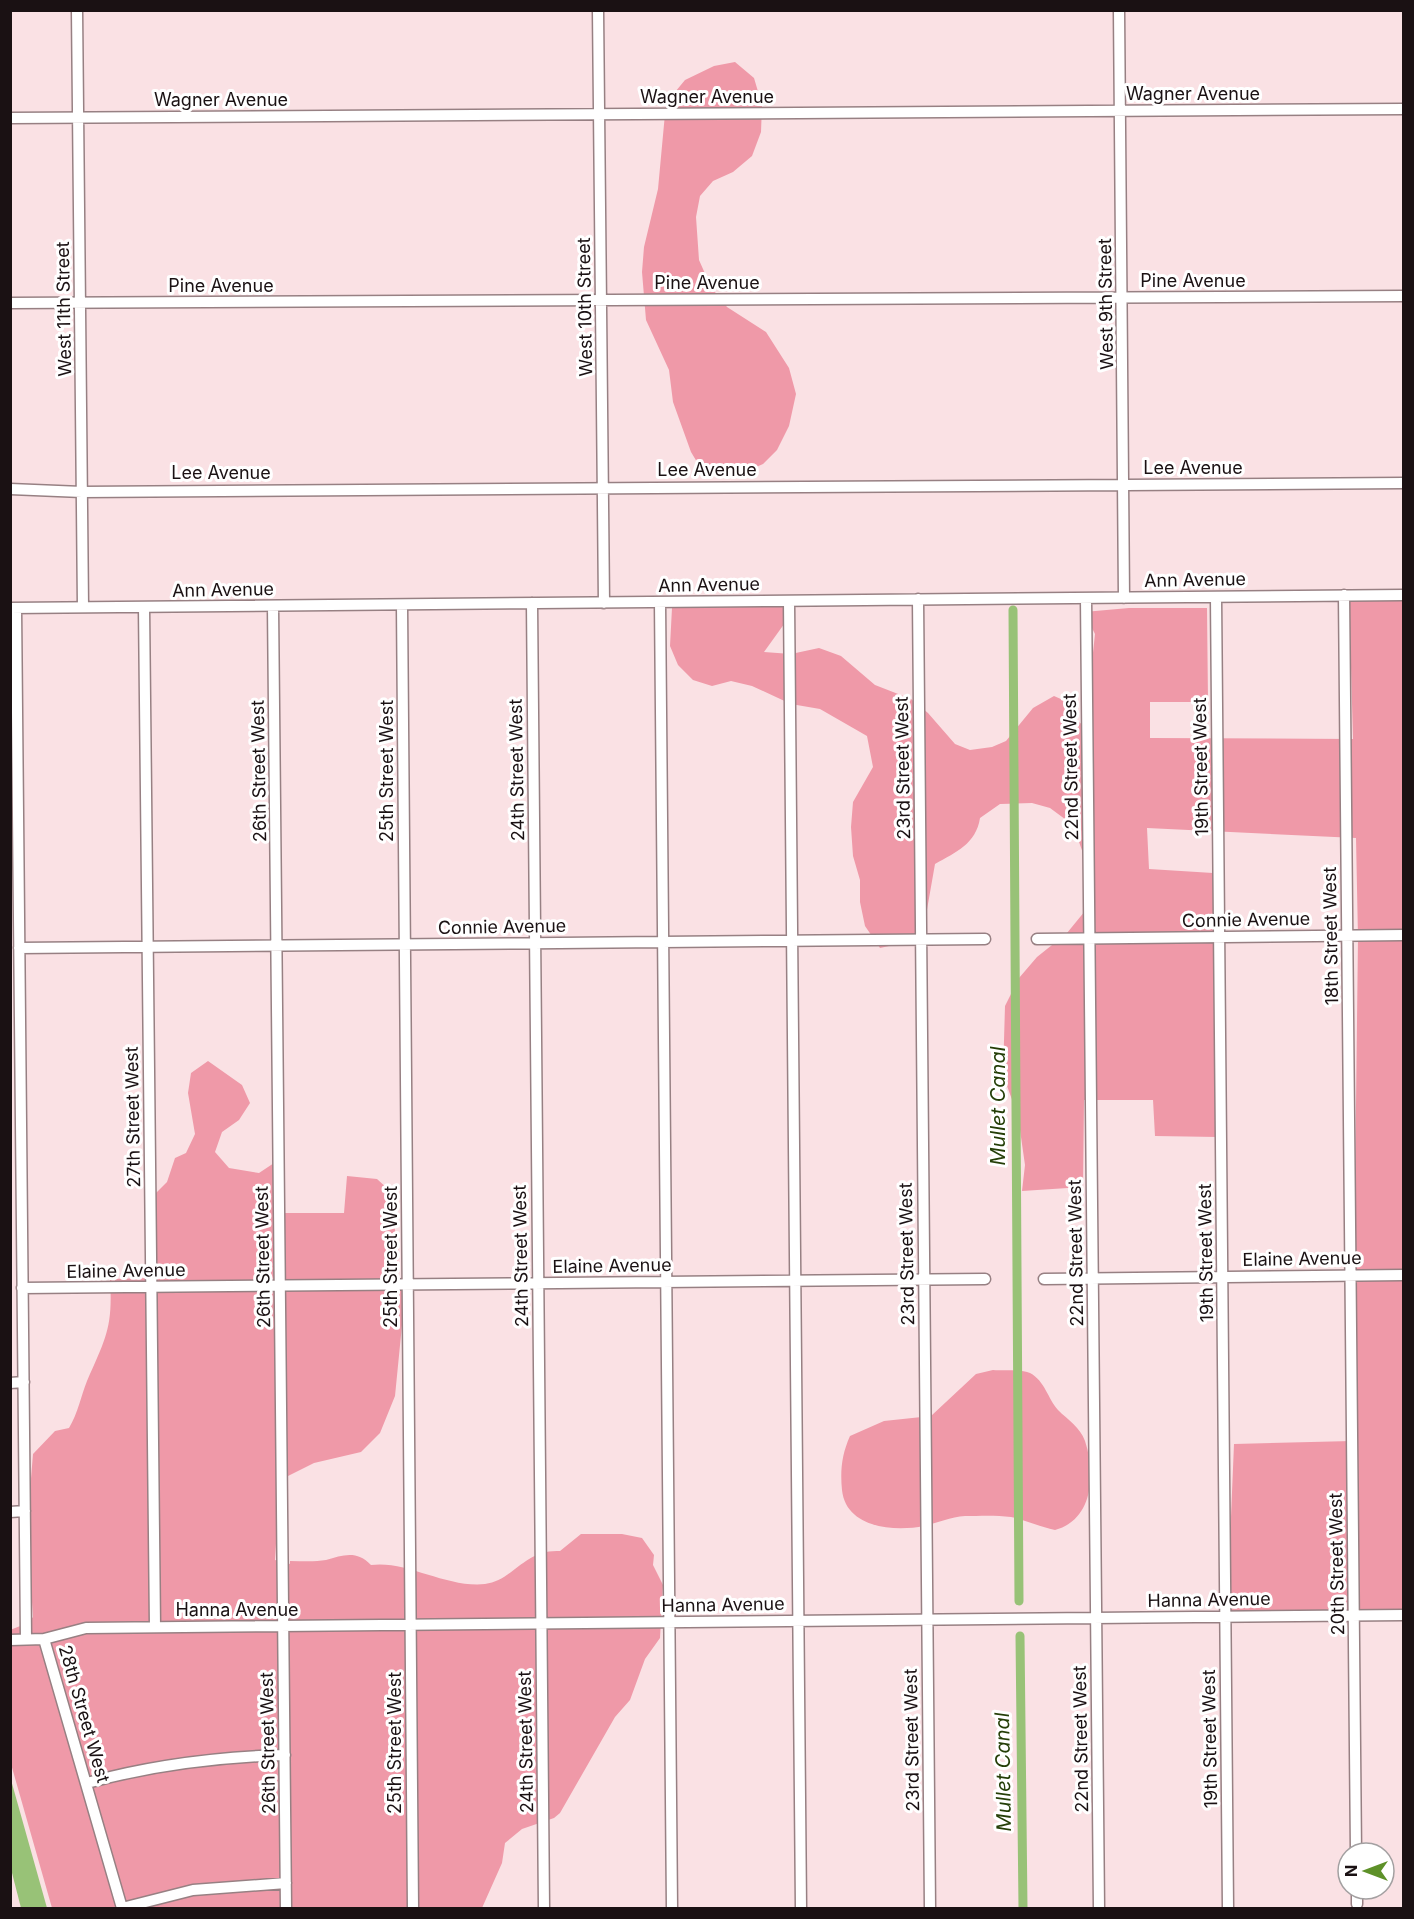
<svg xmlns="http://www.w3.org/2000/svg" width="1414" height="1919" font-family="Inter,sans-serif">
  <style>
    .green { fill: #ef99a8 }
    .water { fill: #98c277 }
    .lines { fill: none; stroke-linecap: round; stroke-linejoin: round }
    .canal { stroke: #98c277; stroke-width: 9 }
    .minor-casing { stroke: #978083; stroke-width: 13 }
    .minor { stroke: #fff; stroke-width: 10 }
    .labels { text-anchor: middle; stroke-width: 6; stroke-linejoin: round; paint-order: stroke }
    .street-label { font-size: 18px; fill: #1a1113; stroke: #fff }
    .water-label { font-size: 20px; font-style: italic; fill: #243e07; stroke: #fff }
  </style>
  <rect width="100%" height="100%" fill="#fae1e4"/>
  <path class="green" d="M735,62l19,16 8,27 -1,27 -9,24 -19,16 -20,9 -13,15 -4,21 3,43 12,27 16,20 39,25 23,36 7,26 -7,32 -12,24 -14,14 -20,9h-23l-23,-11 -6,-10 -18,-50 -4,-32 -23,-50 -4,-48 2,-25 14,-58 8,-86 19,-23 29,-14z
    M1403,595v1019h-176l7,-170 118,-3 6,-503 -2,-100 -209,-10 2,41 64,4 5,264 -63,-1 -2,-36h-69l-1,87 -61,4 3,-26 -7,-49 -15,-41 2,-69 14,-28 18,-21 30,-24 18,-22 -1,-55 -11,-31 -23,-17 -18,-5 -32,1 -20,14c-4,26 -24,34 -45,46l-10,57 -18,21 -27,6 -15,-22 -5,-24v-22l-7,-24 -2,-29 2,-25 20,-35 -6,-31 -47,-27 -29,-5 -39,-18 -21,-5 -19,5 -19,-6 -15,-15 -8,-19 2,-38h8l4,-3 109,-5 -6,20 -23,32 27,2 28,-6 22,8 34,29 36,14 17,14 27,31 15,6 22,-3 14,-6 27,-33 21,-12 16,7 3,14 12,10 10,-93 -11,-22 45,-4h78l1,94h-58v36l203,1 -4,-143z
    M208,1061l34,24 8,18 -11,17 -17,12 -7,20 14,16 30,5 18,-12 2,52h65l3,-37 30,3 11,10 11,64 -2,16 5,22v34l-7,71 -15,37 -19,19 -47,11 -34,17 -5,80 15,4v-3c12,0 25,1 36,-1 17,-5 31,-10 45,5 35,-5 75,23 114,19 28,-3 39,-35 75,-33l21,-17h41l20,4 12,17 -1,10 10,20 -3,53 -15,21 -15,41 -15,17 -55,96 -6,5 -32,11 -17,14 -3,20 -20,45h-430l-41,-144 -1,-134 18,-7 5,-6 -6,-90 6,-73 22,-23 14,-3c9,-15 12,-32 18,-47 19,-43 26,-54 23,-102l41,-1v-80l16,-16 8,-24 11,-5 9,-19 -7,-41 3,-20z
    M993,1370c10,1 28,-1 37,3 15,8 18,26 28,37 10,10 22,17 27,31 11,33 8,79 -30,89 -15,-3 -29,-10 -44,-13 -15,-2 -32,-1 -46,-1 -14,1 -28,7 -41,10 -30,6 -78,2 -82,-36 -2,-20 0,-36 8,-54l34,-15 47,-5 45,-42z"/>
  <path class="water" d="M11,1780l36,128h-26l-10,-39z"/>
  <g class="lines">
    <path class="canal" d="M1013,610l6,991
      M1020,1636l3,272"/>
    <defs>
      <path id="minor" d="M77,10l6,597
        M598,10l6,593
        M1119,10l5,588
        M10,118l1394,-9
        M10,303l1394,-7
        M10,489l72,3 1322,-9
        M1344,595l12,1258
        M1216,597l12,1311
        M1086,598l13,1310
        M918,599l12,1309
        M789,601l12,1307
        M660,602l12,1306
        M532,603l12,1305
        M402,605l11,1303
        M273,606l13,1302
        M144,607l11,1020
        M10,608l1394,-13
        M16,608l10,1031
        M1037,939l367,-4
        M19,948l966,-9
        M1044,1279l360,-4
        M22,1288l963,-9
        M10,1383l14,-1
        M10,1512l15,-1
        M44,1639l78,269
        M10,1640l34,-1 42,-11 1318,-13
        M87,1783c65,-18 130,-26 198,-28
        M1357,1889v15
        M122,1908l71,-18 93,-7"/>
    </defs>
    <use href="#minor" class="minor-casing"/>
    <use href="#minor" class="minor"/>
  </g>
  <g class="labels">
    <g class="street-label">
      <text x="1193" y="100">Wagner Avenue</text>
      <text x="707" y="103">Wagner Avenue</text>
      <text x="221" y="106">Wagner Avenue</text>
      <text x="1193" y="287">Pine Avenue</text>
      <text x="707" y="289">Pine Avenue</text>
      <text x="221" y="292">Pine Avenue</text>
      <text transform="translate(1106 304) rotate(-91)" y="6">West 9th Street</text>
      <text transform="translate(585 307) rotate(-91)" y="6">West 10th Street</text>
      <text transform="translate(64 309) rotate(-91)" y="6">West 11th Street</text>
      <text x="1193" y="474">Lee Avenue</text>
      <text x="707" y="476">Lee Avenue</text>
      <text x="221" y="479">Lee Avenue</text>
      <text transform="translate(1195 580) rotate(-1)" y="6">Ann Avenue</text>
      <text transform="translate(709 585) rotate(-1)" y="6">Ann Avenue</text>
      <text transform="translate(223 590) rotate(-1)" y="6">Ann Avenue</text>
      <text transform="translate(1071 767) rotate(-91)" y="6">22nd Street West</text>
      <text transform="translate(1201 767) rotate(-91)" y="6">19th Street West</text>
      <text transform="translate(903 768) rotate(-91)" y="6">23rd Street West</text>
      <text transform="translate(517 770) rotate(-91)" y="6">24th Street West</text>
      <text transform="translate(259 771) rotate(-91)" y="6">26th Street West</text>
      <text transform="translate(387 771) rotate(-90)" y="6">25th Street West</text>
      <text transform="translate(1246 920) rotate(-1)" y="6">Connie Avenue</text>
      <text transform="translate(502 927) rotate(-1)" y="6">Connie Avenue</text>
      <text transform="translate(1331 936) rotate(-91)" y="6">18th Street West</text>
      <text transform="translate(133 1117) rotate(-91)" y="6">27th Street West</text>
      <text transform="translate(1076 1253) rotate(-91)" y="6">22nd Street West</text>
      <text transform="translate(1206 1253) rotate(-91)" y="6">19th Street West</text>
      <text transform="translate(907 1254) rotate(-91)" y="6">23rd Street West</text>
      <text transform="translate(521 1256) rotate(-91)" y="6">24th Street West</text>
      <text transform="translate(263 1257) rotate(-91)" y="6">26th Street West</text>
      <text transform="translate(391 1257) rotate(-90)" y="6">25th Street West</text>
      <text transform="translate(1302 1259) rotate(-1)" y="6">Elaine Avenue</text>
      <text transform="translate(612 1266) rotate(-1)" y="6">Elaine Avenue</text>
      <text transform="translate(126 1271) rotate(-1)" y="6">Elaine Avenue</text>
      <text transform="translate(1337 1564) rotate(-91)" y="6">20th Street West</text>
      <text transform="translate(1209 1600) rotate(-1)" y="6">Hanna Avenue</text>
      <text transform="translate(723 1605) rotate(-1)" y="6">Hanna Avenue</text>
      <text x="237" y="1616">Hanna Avenue</text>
      <text transform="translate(84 1714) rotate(74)" y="6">28th Street West</text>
      <text transform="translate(1081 1739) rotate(-91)" y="6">22nd Street West</text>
      <text transform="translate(1210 1739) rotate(-91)" y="6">19th Street West</text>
      <text transform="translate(912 1740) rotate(-91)" y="6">23rd Street West</text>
      <text transform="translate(526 1742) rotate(-91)" y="6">24th Street West</text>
      <text transform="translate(268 1743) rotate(-91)" y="6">26th Street West</text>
      <text transform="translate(395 1743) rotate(-90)" y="6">25th Street West</text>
    </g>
    <g class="water-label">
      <text transform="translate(998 1106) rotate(-90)" y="7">Mullet Canal</text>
      <text transform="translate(1003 1772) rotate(-91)" y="7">Mullet Canal</text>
    </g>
  </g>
  <rect width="1414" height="1919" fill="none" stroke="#1a1113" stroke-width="24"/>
  <g transform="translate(1366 1871) rotate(270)"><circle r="28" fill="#ffffff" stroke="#a3a0a1" stroke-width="1.5"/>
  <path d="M0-4.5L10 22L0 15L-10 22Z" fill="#5e9129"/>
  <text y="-9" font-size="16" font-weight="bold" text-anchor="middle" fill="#1a1113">N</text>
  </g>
</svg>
